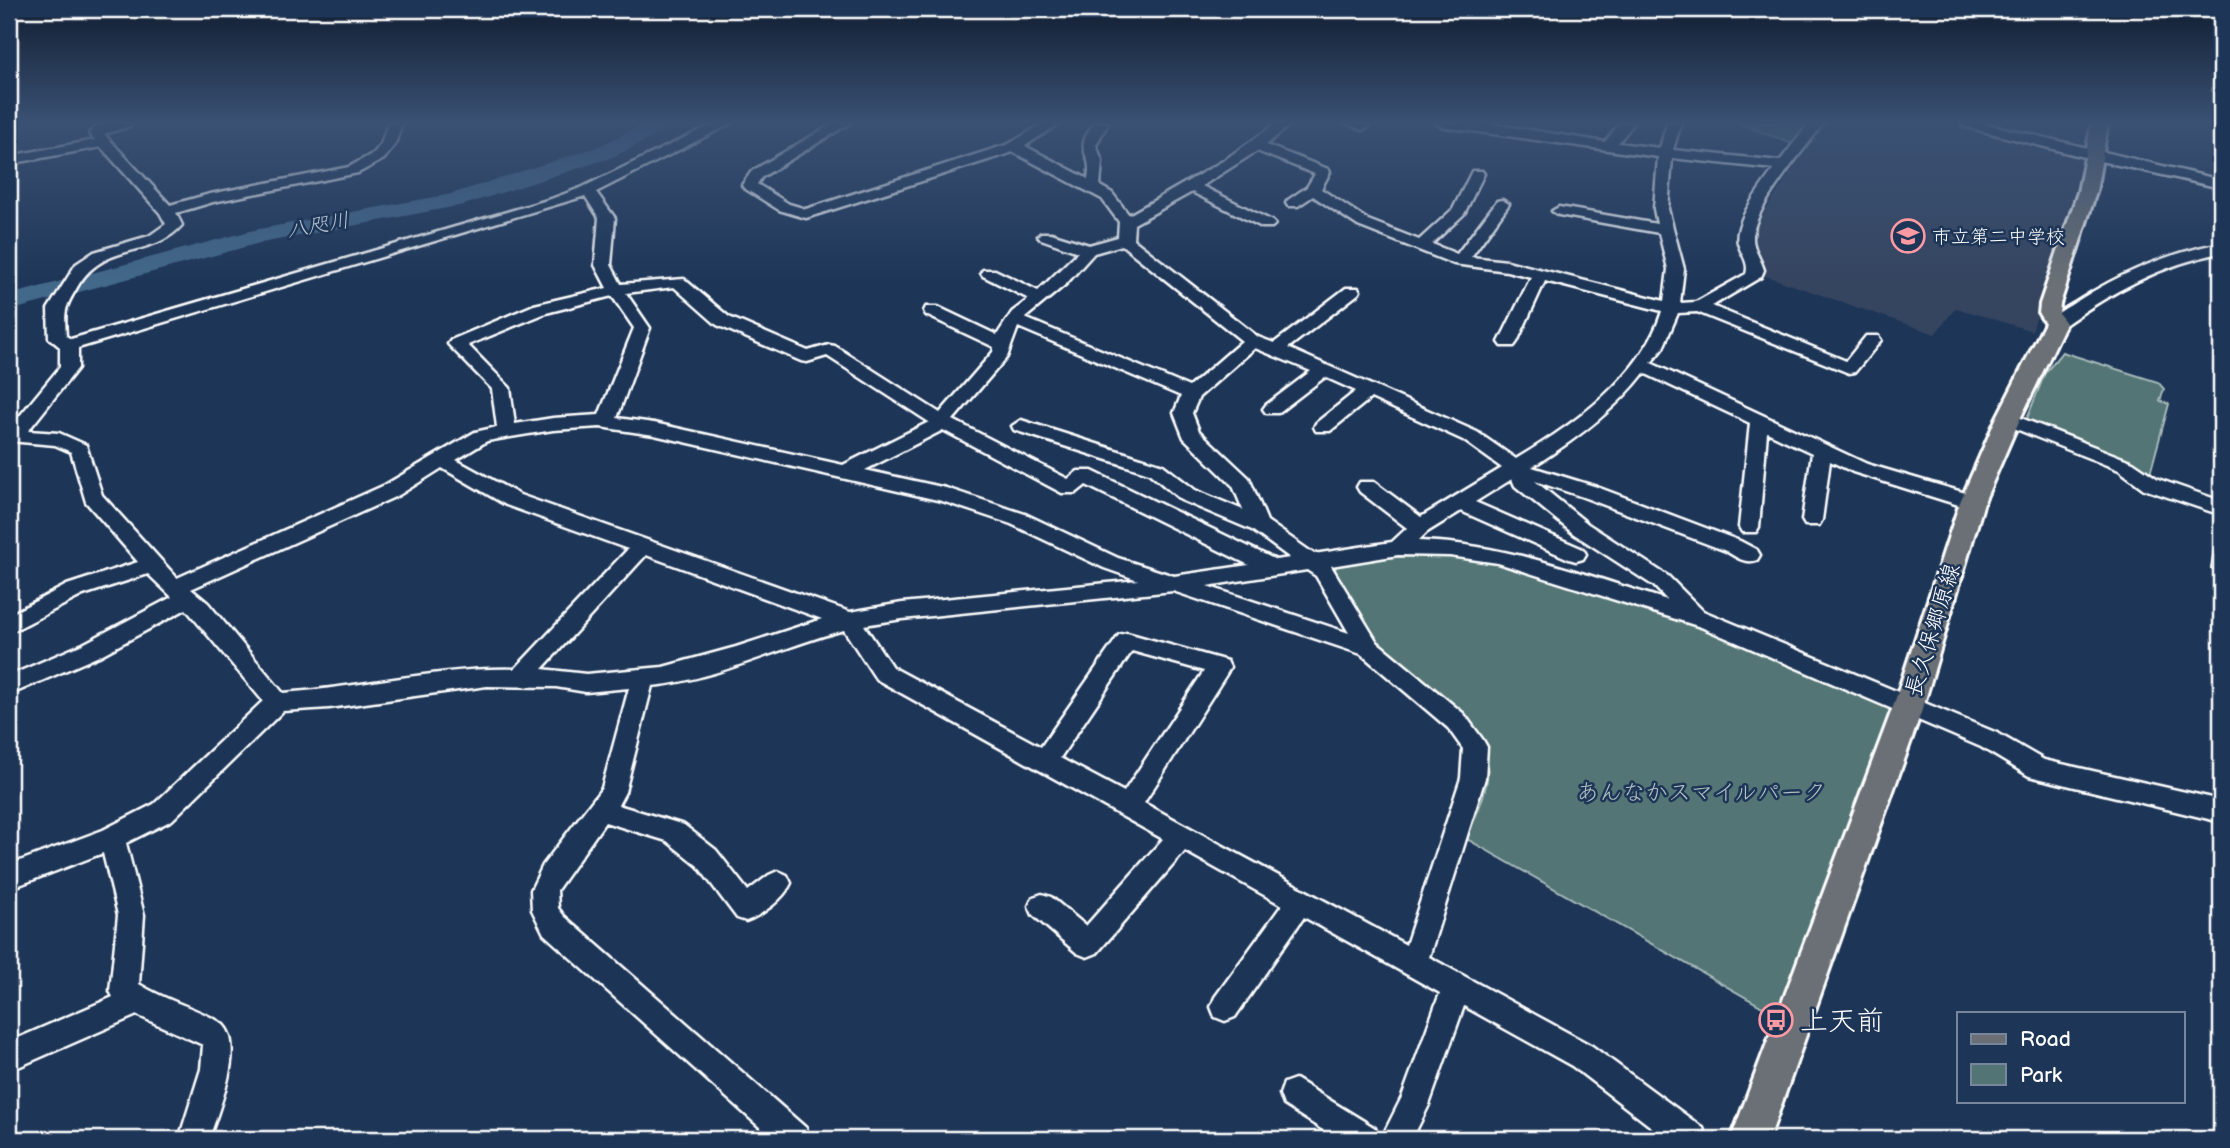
<svg xmlns="http://www.w3.org/2000/svg" width="2230" height="1148" font-family="'Balsamiq Sans','Klee One',sans-serif">
  <style>
    .built { fill: #344461 }
    .green { fill: #527475; stroke: #a8baba; stroke-width: 2 }
    .lines { fill: none; stroke-linecap: round; stroke-linejoin: round }
    .river { fill: #43678a; fill-rule: evenodd }
    .minor-casing { stroke: #fff; stroke-width: 5 }
    .major-casing { stroke: #fff; stroke-width: 6 }
    .minor { fill: #1d3557; fill-rule: evenodd }
    .major { fill: #6b6f75; fill-rule: evenodd }
    .wall { fill: #5c5868; stroke: #fff; stroke-width: 2 }
    .labels { text-anchor: middle; stroke-width: 5; stroke-linejoin: round; paint-order: stroke }
    .far-poi-label { font-size: 19px; fill: #fff; stroke: #1d3557; text-anchor: start }
    .far-water-label { font-size: 21px; font-style: italic; fill: #b4c2d0; stroke: #1d3557 }
    .street-label { font-size: 23px; fill: #fff; stroke: #1d3557 }
    .park-label { font-size: 23px; fill: #b1c0c1; stroke: #1d3557 }
    .near-poi-label { font-size: 28px; fill: #fff; stroke: #1d3557; text-anchor: start }
  </style>
  <rect width="100%" height="100%" fill="#1d3557"/>
  <filter id="ink" filterUnits="userSpaceOnUse"><feTurbulence type="fractalNoise" baseFrequency=".0143" numOctaves="2"/><feDisplacementMap in="SourceGraphic" scale="14" xChannelSelector="R" yChannelSelector="G"/><feConvolveMatrix kernelMatrix="1 2 1 2 8 2 1 2 1" color-interpolation-filters="sRGB"/></filter>
  <g filter="url(#ink)">
    <path class="built" d="M1823,123h135l122,34 7,4 -55,170 -76,-23 -21,26 -175,-60 3,-9 -10,-21 1,-16z
      M1981,123h111l-3,22 -14,1z"/>
    <path class="green" d="M1738,123h73l-16,22z
      M2062,352l96,30 6,7 -4,12 9,3 -20,73 -123,-56 19,-48z
      M1433,552l40,5 267,81 157,69 -115,311 -315,-179c8,-23 24,-52 20,-77 -7,-48 -79,-88 -110,-122 -18,-21 -30,-46 -42,-70l2,-6z"/>
    <g class="lines">
      <path class="river" d="M646,123h27l-3,5 -57,29 -150,48 -207,39 -247,67v-16l245,-65 197,-36 146,-47z"/>
      <defs>
        <path id="minor" d="M108,123h24l-2,3 -26,8 66,71 40,-11 139,-27 25,-14 7,-9 7,-21h14l-7,21 -11,15 -26,14 -145,29 -37,11 6,12c-30,34 -76,16 -103,59 -14,24 -15,24 -13,52l5,3 480,-140 32,-12 132,-64h17l-136,69 19,26 -4,47 10,19 63,-5 45,38 79,34 21,-6 6,1 105,67 53,-61 1,-5 -68,-32 -2,-4 2,-4h12l59,28 15,-23 17,-13 -46,-23 -2,-3 2,-3h12l43,21 40,-39 -37,-13 -3,-3 3,-3h10l38,12 29,-8 1,-15 -17,-23 -89,-47 -207,66 -27,-8 -35,-22 -2,-3 10,-14 82,-48h16l-88,54 -5,7 32,20 17,5 203,-65 35,-21h16l-35,23 63,33c6,-30 -17,-24 6,-56h14l-12,22 6,16 -2,25 12,7 17,22 94,-54 54,-38h15l-26,22 62,24 2,3 -9,17 47,31 51,20 34,-31 19,-38h10l2,3 -20,40 -32,30 25,10 40,-53 5,-1 7,4 -38,53 36,4 157,40 4,-32 -9,-36 -100,-18 -7,-4 7,-4 98,17 -3,-15 4,-52 -215,-30 -7,-4h50l119,19 15,-19h14l-16,20 42,5 7,-25h14l-8,27 107,11 29,-38h14c-17,26 -72,86 -70,116 0,10 8,21 11,31l-3,7 -49,29 134,55 20,-25h12l3,4 -3,4 -23,28 -6,1 -152,-61 -19,1 -15,35 -12,15 216,101 112,33 3,5 -3,5h-14l-112,-35 -23,-11 -8,59 -3,5h-14l-3,-5 10,-67 -45,-21 -8,95 -3,5h-14l-3,-5 11,-104 -106,-50c-29,38 -72,69 -112,94l65,20 143,54 17,9 3,5 -3,5c-12,4 -21,-3 -31,-9l-143,-54 -48,-16 53,43 80,52 35,35 294,122 47,27 177,40v22l-192,-46 -48,-29 -280,-120 -203,-64 -48,-7 -52,-1 -67,11 46,76 87,72 19,26 4,7 -2,31 -56,179 163,89 111,82 4,11h-40l-95,-73 -108,-60 -35,99 -17,34h-31l21,-42 38,-104 -136,-76 -69,100 -10,4 -10,-4 -4,-10 4,-10 67,-92 -97,-54 -88,102 -10,4 -10,-4 -44,-38 -4,-9 4,-9 9,-3 9,3 35,29 77,-87 -287,-160 -32,-49c-62,16 -129,50 -192,56l-27,106 -7,13 66,20 32,25 32,41 21,-16 9,-4 9,4 4,8c-7,16 -29,32 -45,38l-9,-3 -39,-52 -31,-25 -62,-19 -48,68 1,18 6,8 242,212 4,11h-37l-229,-205 -12,-24 -1,-20 12,-25 59,-77 27,-100 -43,4 -30,-5 -69,-1 -158,22 -46,3 -111,109 -46,23 18,72 -5,69c25,16 54,23 79,37 32,18 -1,91 -9,118h-30l22,-70 2,-24 -66,-30 -128,56v-29l104,-45 -3,-6 8,-76 -15,-62 -94,36v-24l94,-35 51,-26 109,-103 -77,-92 -87,47 -90,39v-19l74,-32 89,-47 -24,-23 -65,21 -74,38v-18l58,-30 71,-23 -52,-60 -15,-50 -16,-7 -46,-4v-12l51,-62v-20l-11,-9 -1,-29 28,-45 18,-12 55,-16 17,-12 -6,-11 -59,-66 -92,17v-8l86,-16 -6,-7 9,-8zM1257,151l58,23 -8,13 -19,13 -2,3 2,3h10l15,-10 45,30 96,38 53,7 24,6 -32,65 3,4h12l3,-4 28,-61 117,30c-20,66 -89,114 -146,148l-39,-27 -189,-84 70,-54 2,-3 -2,-3h-12l-72,55 -16,-6 -125,-98 1,-15 58,-32 70,35h10l3,-3 -3,-3 -70,-35zM1672,158l102,11c-12,17 -41,53 -36,74 3,11 12,20 8,31l-50,28 -16,1 4,-34 -16,-60zM585,196l14,22 -4,47 12,23 -73,17 -83,35 -3,4 44,45 5,38 -22,5 -90,53 -208,93 -75,-83 -16,-50 -27,-12 -31,-2 50,-63v-20zM1122,245l120,96 -53,46 -164,-69 41,-34 28,-31zM674,287l43,38 84,36 6,1 20,-6 102,66 -86,43 -189,-42 -37,-5 33,-90 -24,-35zM612,296l22,32 -35,87 -46,3 -38,6 -5,-36 -42,-43 78,-32zM1018,327l163,69 -7,17 10,25 49,48 10,24 -48,-20 -32,-25 -142,-45 -9,6 2,4 135,43 32,27 71,30 38,28 -14,2 -184,-89h-14l-10,8 -115,-59 54,-63zM1255,348l56,23 -45,34 -3,4 3,4h12l47,-36 31,14 -40,32 -2,4 2,4h14l41,-33 92,42 39,28 -81,49 -47,-35h-14l-3,5 3,5 47,36 -15,14 -78,12 -47,-33 -18,-43 -50,-47 -7,-18 7,-16zM600,427l54,8 288,66 69,23 93,44 34,12 -236,23 -52,9 -330,-117 -64,-35 31,-19 66,-11zM943,430l119,63h14l10,-8 163,80 -75,11 -56,-18 -93,-44 -79,-26 -81,-18zM442,468l64,37 122,44 -113,120c-77,-2 -155,19 -232,24l-75,-90 -17,-14 208,-94zM1512,479l3,7 59,48 80,52 13,14c-82,-25 -163,-57 -249,-59l9,-9 34,-21 108,48 7,2 7,-2 3,-5 -3,-5 -108,-47zM646,555l176,64 -86,28 -73,20 -77,7 -44,-5zM1307,570l9,6 33,57 -142,-47zM1173,591l188,63 87,74 15,21 -2,29 -55,167 -262,-142 83,-130 3,-6 -3,-6 -100,-28 -8,2 -78,112 -149,-80 -28,-42 38,-6zM1132,651l72,20 -80,121 -64,-34z
          M1345,123h21l3,3 -7,4z
          M1961,123h22l238,57v8l-125,-28 -133,-34z
          M2221,243v10c-59,11 -110,39 -159,74l-6,1 -8,-5c7,-10 20,-16 31,-23 44,-28 90,-47 142,-57z
          M2008,413l125,49 25,17 63,22v14l-77,-26 -25,-19 -118,-47 -2,-4z
          M1295,1079l80,49 4,11h-42l-53,-34 -4,-11 4,-11z"/>
        <path id="major" d="M2092,123h16l-12,69 -36,112 -1,10 7,9 -46,96 -36,83 -61,205 -154,432h-38l162,-432 67,-205 36,-83 49,-96 -6,-9 1,-10 38,-112z"/>
      </defs>
      <use href="#minor" class="minor-casing"/>
      <use href="#major" class="major-casing"/>
      <use href="#minor" class="minor"/>
      <use href="#major" class="major"/>
    </g>
    <path class="wall" d="M2221,529v43l-10,-4 5,-33z"/>
  </g>
  <linearGradient id="sky" x2="0" y2="1"><stop stop-color="#101d30"/><stop offset="0.43" stop-color="#3a5174"/><stop offset="1" stop-color="#3a5174" stop-opacity="0"/></linearGradient>
  <rect width="2230" height="284" fill="url(#sky)"/>
  <defs>
    <symbol id="school-ring" viewBox="-11 -11 22 22"><circle r="9.5" fill="#1d3557" stroke="#ff9aa2" stroke-width="1.5"/><path d="M0-5L7-2L0 1L-7-2ZM-4 1L0 2.5L4 1V4Q0 6-4 4Z" fill="#ff9aa2"/></symbol>
    <symbol id="bus-ring" viewBox="-11 -11 22 22"><circle r="9.5" fill="#1d3557" stroke="#ff9aa2" stroke-width="1.5"/><path d="M-5-6H5V4H4V6H2V4H-2V6H-4V4H-5ZM-3.5-4V0h7V-4ZM-3.5 1.2v1.5H-2V1.2ZM2 1.2v1.5H3.5V1.2Z" fill="#ff9aa2"/></symbol>
  </defs>
  <g fill-rule="evenodd">
    <use href="#school-ring" x="1889" y="217" width="38" height="38"/>
    <use href="#bus-ring" x="1757" y="1001" width="38" height="38"/>
  </g>
  <g class="labels">
    <g class="far-poi-label">
      <text x="1932" y="243">市立第二中学校</text>
    </g>
    <g class="far-water-label">
      <text transform="translate(318 225) rotate(-10)" y="7">八咫川</text>
    </g>
    <g class="street-label">
      <text transform="translate(1932 630) rotate(-73)" y="8">長久保郷原線</text>
    </g>
    <g class="park-label">
      <text x="1701" y="800">あんなかスマイルパーク</text>
    </g>
    <g class="near-poi-label">
      <text x="1800" y="1030">上天前</text>
    </g>
  </g>
  <rect width="2230" height="1148" fill="none" stroke="#1d3557" stroke-width="35"/>
  <rect x="18" y="18" width="2195" height="1113" fill="none" stroke="#fff" stroke-width="2.5" filter="url(#ink)"/>
  <rect x="1957" y="1012" width="228" height="91" fill="#1d3557" stroke="#77869a" stroke-width="2"/>
  <rect x="1971" y="1034" width="35" height="10" fill="#6b6f75" stroke="#77869a" stroke-width="2"/>
  <text x="2020" y="1046" font-size="21" fill="#ffffff">Road</text>
  <rect x="1971" y="1064" width="35" height="21" fill="#527475" stroke="#77869a" stroke-width="2"/>
  <text x="2020" y="1082" font-size="21" fill="#ffffff">Park</text>
</svg>
